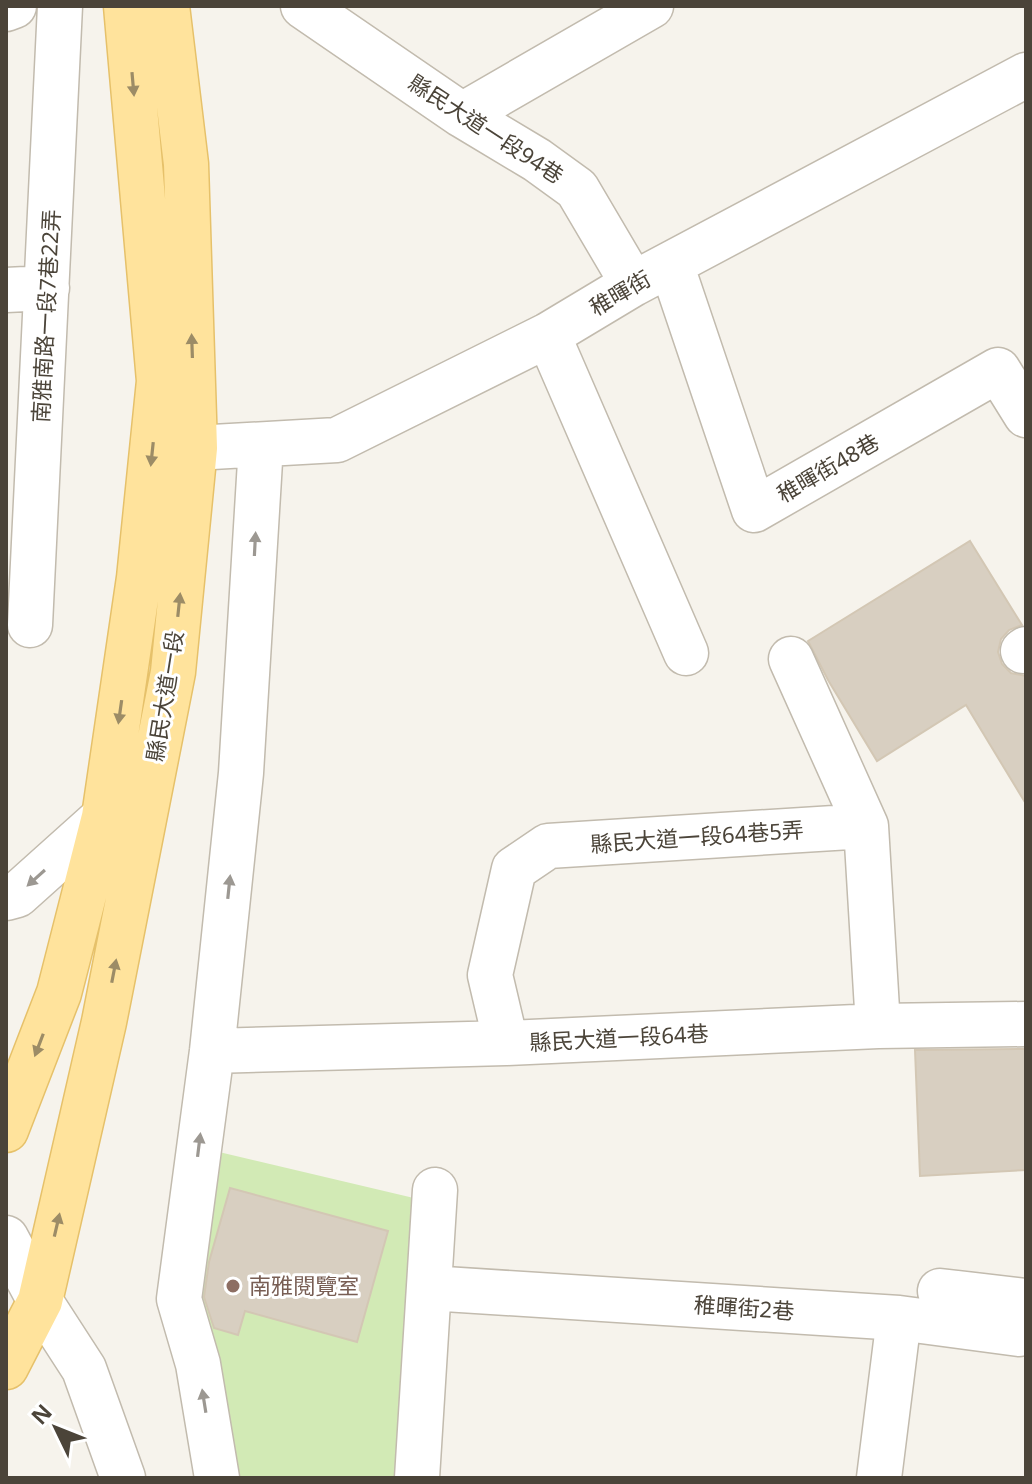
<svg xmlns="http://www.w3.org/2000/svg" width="1032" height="1484" font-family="'Noto Sans','Noto Sans TC',sans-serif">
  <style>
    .green { fill: #d2eab5 }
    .building { fill: #d8cfc1; stroke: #d3c7b4; stroke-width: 2 }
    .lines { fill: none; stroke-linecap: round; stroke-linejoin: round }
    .minor-casing { stroke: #c2bbae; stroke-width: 47 }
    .major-casing { stroke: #e6c16a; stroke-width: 47 }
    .minor { stroke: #fff; stroke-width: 44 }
    .major { stroke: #ffe39c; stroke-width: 44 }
    .oneway { fill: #9c8c66 }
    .oneway2 { fill: #9c9892 }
    .education-dot { fill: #8d6e63; stroke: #fff; stroke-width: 3 }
    .labels { text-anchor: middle; stroke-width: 6; stroke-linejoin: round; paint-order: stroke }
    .street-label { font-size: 22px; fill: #4b4439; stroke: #fff }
    .education-label { font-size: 22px; fill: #785e54; stroke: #fff; text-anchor: start }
  </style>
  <rect width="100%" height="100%" fill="#f6f3ec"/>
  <path class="green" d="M219,1152l199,47 -14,279h-181l-32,-179z"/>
  <path class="building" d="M970,541l52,84 -13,5 -8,9 -3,13 4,12 9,9 15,3v128l-60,-99 -89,56 -49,-81 -20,-39z
    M1026,1049v121l-106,6 -5,-126z
    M230,1188l158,43 -31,111 -112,-31 -7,24 -24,-7 -10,-31 5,-35z"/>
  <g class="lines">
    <defs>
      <path id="minor" d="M303,6l159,109 75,45 40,29 56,95
        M6,9l8,-3
        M462,115l189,-109
        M671,264l83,246 244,-140 28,45
        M6,290l41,-2
        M548,335l138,318
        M195,448l142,-8 211,-105 85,-51 393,-209
        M30,625l30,-619
        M1023,651l3,-2
        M791,659l75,167
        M6,898l11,-3 87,-78
        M506,1043l-16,-68 24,-106 34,-23 318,-20 12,200
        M212,1051l294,-8 372,-17 148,-2
        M6,1238l34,63 44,68 39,109
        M429,1288l470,30 -20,160
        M940,1291l86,10
        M899,1318l120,16
        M217,1478l-19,-114 -19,-65 33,-248 29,-278 20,-328
        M417,1478l18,-288"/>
      <path id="major" d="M6,1130l53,-137 45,-176 35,-239 20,-197 -33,-375
        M6,1367l34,-66 64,-279 69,-350 22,-224 -9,-284 -19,-158"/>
    </defs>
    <use href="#minor" class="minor-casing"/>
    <use href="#major" class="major-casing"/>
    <use href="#minor" class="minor"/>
    <use href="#major" class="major"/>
  </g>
  <defs><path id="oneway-solid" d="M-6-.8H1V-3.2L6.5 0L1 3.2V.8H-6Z" transform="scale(2)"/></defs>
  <g class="oneway">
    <use href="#oneway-solid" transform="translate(133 84) rotate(85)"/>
    <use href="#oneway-solid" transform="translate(192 346) rotate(-92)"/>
    <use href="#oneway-solid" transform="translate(152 454) rotate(96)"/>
    <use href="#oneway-solid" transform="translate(179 605) rotate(-84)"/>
    <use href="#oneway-solid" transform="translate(120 712) rotate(98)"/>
    <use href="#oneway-solid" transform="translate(114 971) rotate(-79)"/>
    <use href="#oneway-solid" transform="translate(39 1045) rotate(111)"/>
    <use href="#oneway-solid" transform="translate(57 1225) rotate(-77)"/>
  </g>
  <g class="oneway2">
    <use href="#oneway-solid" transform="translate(255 544) rotate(-87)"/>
    <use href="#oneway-solid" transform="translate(36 878) rotate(138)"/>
    <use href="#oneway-solid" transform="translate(229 887) rotate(-84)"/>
    <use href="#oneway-solid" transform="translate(199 1145) rotate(-83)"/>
    <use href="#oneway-solid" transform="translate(204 1401) rotate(-99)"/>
  </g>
  <circle class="education-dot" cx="233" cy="1286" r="8"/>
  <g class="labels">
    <g class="street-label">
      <text transform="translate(486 129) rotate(33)" y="8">縣民大道一段94巷</text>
      <text transform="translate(620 293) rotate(-30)" y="8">稚暉街</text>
      <text transform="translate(46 316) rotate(-87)" y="8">南雅南路一段7巷22弄</text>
      <text transform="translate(828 468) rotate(-30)" y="8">稚暉街48巷</text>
      <text transform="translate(165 696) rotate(-81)" y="8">縣民大道一段</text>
      <text transform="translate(697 837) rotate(-4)" y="8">縣民大道一段64巷5弄</text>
      <text transform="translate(619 1038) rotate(-3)" y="8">縣民大道一段64巷</text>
      <text transform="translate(744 1308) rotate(4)" y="8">稚暉街2巷</text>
    </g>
    <g class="education-label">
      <text x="249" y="1294">南雅閱覽室</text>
    </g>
  </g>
  <rect width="1032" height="1484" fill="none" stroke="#4b4439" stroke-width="16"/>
  <g transform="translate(56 1428) rotate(313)" stroke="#ffffff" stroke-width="6" paint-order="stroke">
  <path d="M0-6L14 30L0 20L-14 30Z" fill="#4b4439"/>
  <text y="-12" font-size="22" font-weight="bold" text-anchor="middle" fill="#4b4439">N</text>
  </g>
</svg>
